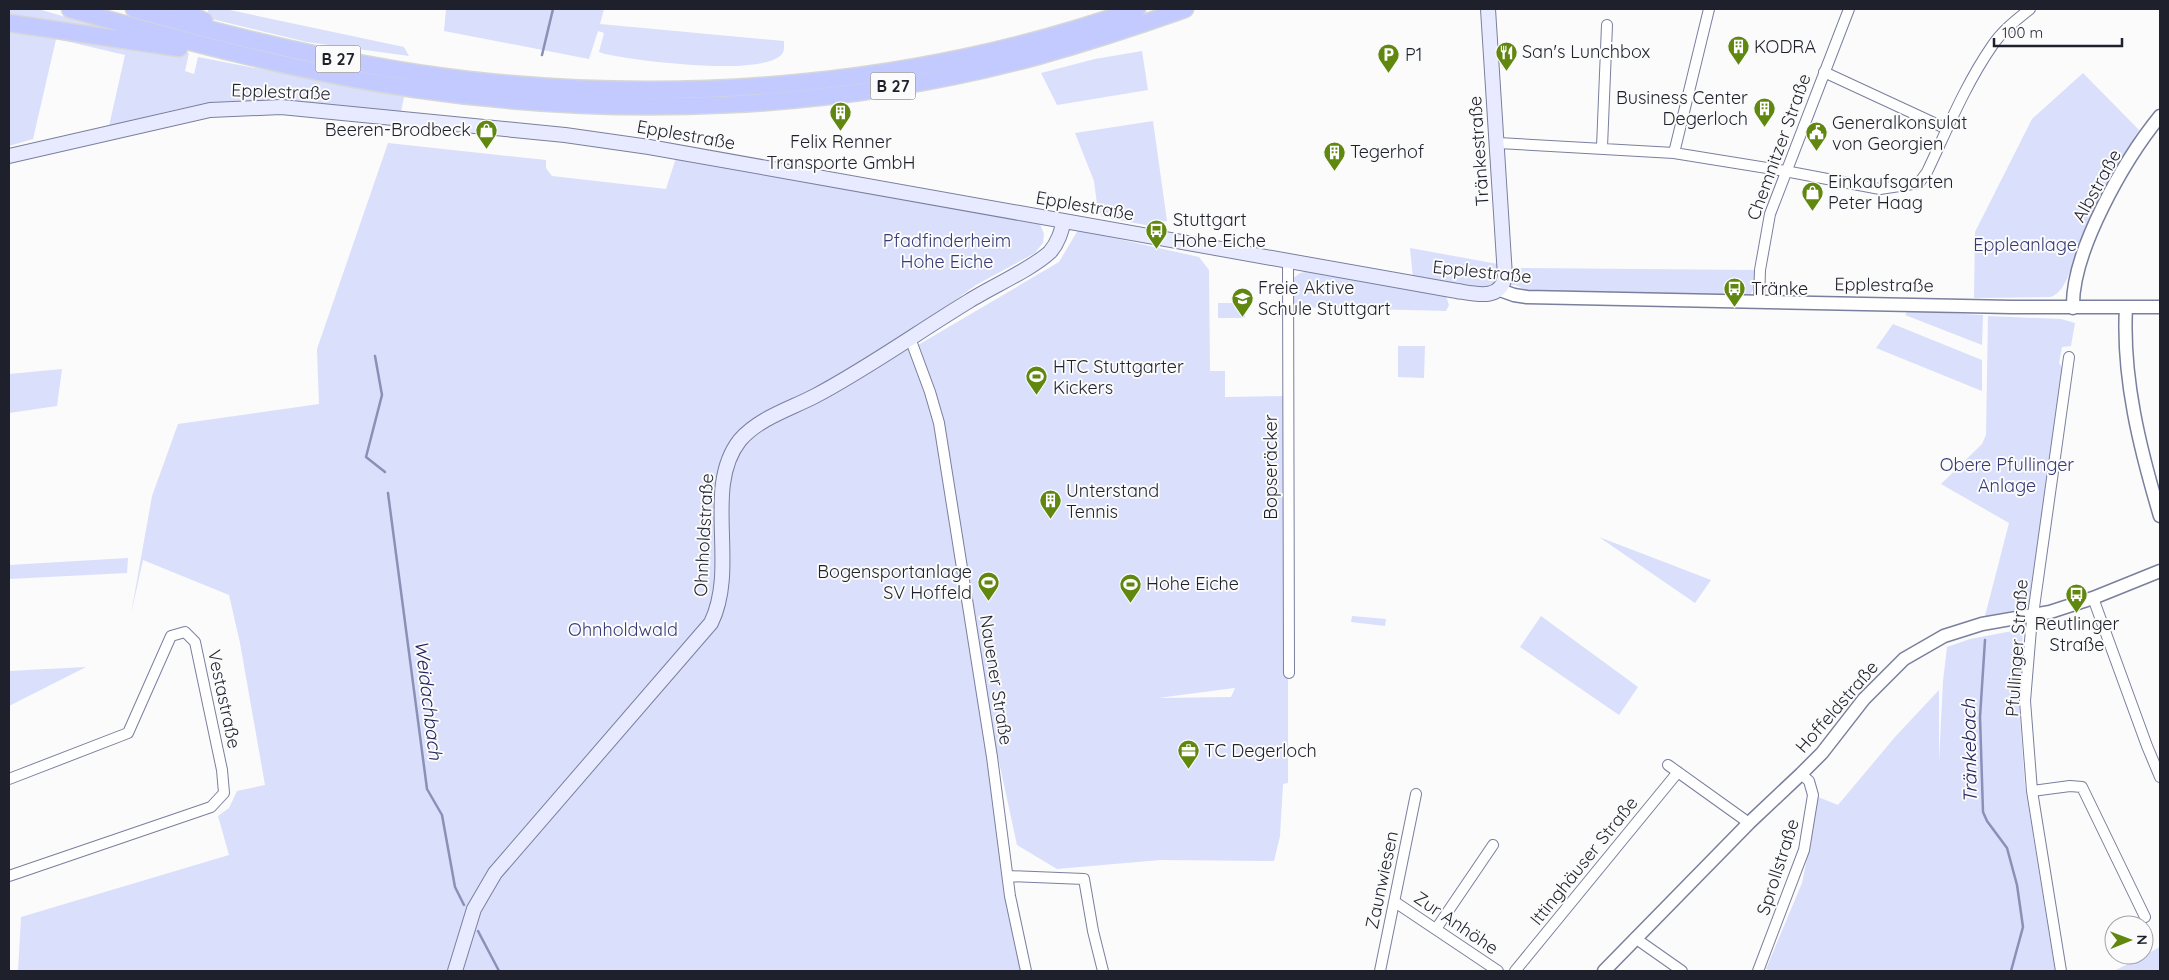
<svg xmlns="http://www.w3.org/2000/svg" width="2169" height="980" font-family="Quicksand,sans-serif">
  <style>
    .green { fill: #dadffc; fill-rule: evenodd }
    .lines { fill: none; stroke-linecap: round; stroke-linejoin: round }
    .stream { stroke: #8a90b6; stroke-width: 2.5 }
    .minor-casing { stroke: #7a7f9d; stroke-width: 12 }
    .tertiary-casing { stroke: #7a7f9d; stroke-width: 15 }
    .secondary-casing { stroke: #7a7f9d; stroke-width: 16 }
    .trunk-casing { stroke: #d6d7d9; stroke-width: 19 }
    .minor { stroke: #fff; stroke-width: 10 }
    .tertiary { stroke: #fff; stroke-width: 12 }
    .secondary { stroke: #e8ebff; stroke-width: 14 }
    .trunk { stroke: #c2caff; stroke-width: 16 }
    .labels { text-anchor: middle; stroke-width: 4; stroke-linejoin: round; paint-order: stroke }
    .shield { fill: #fbfbfb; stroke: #60626a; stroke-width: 1 }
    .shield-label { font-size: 16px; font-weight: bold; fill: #1e202c }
    .poi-label { font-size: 18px; fill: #1e202c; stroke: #fbfbfb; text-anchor: start }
    .street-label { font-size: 18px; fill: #1e202c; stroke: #fbfbfb }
    .park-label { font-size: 18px; fill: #363a76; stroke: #fbfbfb }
    .water-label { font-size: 19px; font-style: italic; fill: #21225b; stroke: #fbfbfb }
  </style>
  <rect width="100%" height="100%" fill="#fbfbfb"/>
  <path class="green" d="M9,9h29l76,22 -105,-11z
    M208,9h17l179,38 5,9 -102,-14 -99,-24z
    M446,9h158l-4,15 184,17c0,6 1,11 -4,15 -24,20 -143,5 -175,-2l-6,-2 5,-19 -6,-2 -9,28 -145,-28z
    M9,28l48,7 -24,104 -24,7z
    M58,34l131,19 -4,18 9,3 4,-17 206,40 -3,15c-54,-5 -110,-13 -164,-11 -42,1 -88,16 -128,25l16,-71 -68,-16z
    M1142,51l6,39 -91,15 -16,-32 54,-14z
    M2083,73l56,57c-21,38 -46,76 -61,116 -5,14 -11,47 -28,51l-76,1 1,-66 57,-113z
    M1153,121l14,100 -12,1 -4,4 -49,-9 -5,-13 -3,-23 -19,-48z
    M388,143l158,17v8l6,8 114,13 10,-31 364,66 4,10 -1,9 -8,10 -59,32 -70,50 23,60 -11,-50 141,-83 19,-32 121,27 10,13 1,101h15v26l67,-1 -4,285v102l-5,1 -3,52 -6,25 -114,-1 -103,9 -40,-24 -27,-125 -50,-273 65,433 18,91h-1005l3,-54 208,-62 -11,-39 11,-8 8,-17 28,-6 -25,-142 -11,-48 -86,-35 -12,54 21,-118 26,-72 141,-20 -2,-55zM1235,688l-4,9 -73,1 76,-10z
    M1410,248l110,20 235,2 -1,18 -4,7 -8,1 -213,-5 -14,-6 -38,4 -64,-10z
    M1310,271l130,21 6,4 3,9 -3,6 -154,-4v-28l8,-6z
    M1245,303v15h-27v-15z
    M1908,311l75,4 -1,30 -77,-30z
    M1988,316l73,3 14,4 -4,23 -9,1 -3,16 4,6 -35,239 -43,8 24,-93 -68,-39 41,-40 4,-9z
    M1893,324l89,36v31l-106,-43z
    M1398,346h27l-1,32 -26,-1z
    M62,369l-5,37 -48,7v-39z
    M1599,537l112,43 -16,23z
    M128,558l-1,15 -118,6v-14z
    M1352,616l34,3 -1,7 -34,-4z
    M1541,616l97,71 -19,28 -99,-68z
    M2023,629l-4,76 6,81 30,185h-285l-4,-2 36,-86 8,-39 3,-49 25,10 57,-68 44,-47v72l4,-81 4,-34 23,-8z
    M86,667l-77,39v-35z
    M2160,947v24h-46z"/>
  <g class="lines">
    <path class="stream" d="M542,55l11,-46
      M375,356l7,39 -16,62 19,15
      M388,493l39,296 15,26 13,72 9,18
      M1985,640l-5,77 3,95 4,9 20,27 10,37 6,42 -12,44
      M478,931l21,40"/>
    <defs>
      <path id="minor" d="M1824,72l123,57
        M1498,143l176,10 111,18 95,18 39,-6 8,-11c20,-42 38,-87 65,-126 10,-15 24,-26 38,-37
        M1602,147l5,-122
        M1674,153l35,-144
        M1288,261l1,412
        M1759,301l1,-31 10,-56 79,-205
        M910,338l20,54 9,31 53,334 18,139 16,75
        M2093,598l54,148 13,31
        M1668,765l81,58
        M9,779l119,-46 43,-97 14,-4 10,10 27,128 2,23 -13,14 -202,69
        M2032,791l38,-5 12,1 63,130
        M1008,876l76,3 9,52 10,40
        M1395,902l103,69
        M1436,929l57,-84
        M1635,938l47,33
        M1380,971l36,-177
        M1515,971l163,-199
        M1758,971l46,-121 9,-55 -4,-14 -8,-7
        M2061,971l-29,-180 -7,-90 6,-72 38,-272"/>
      <path id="tertiary" d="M1500,290l14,5 13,2 484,10h149
        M2126,307c-4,71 14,142 34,209
        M2073,308c-2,-56 52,-149 87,-192
        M1604,971l145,-148 52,-49 21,-21 42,-54 40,-40 40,-23 38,-12 68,-12 43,-14 67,-27"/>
      <path id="secondary" d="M9,156l201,-46 71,-3 284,28 84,12 808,144c19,3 44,10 48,-15l-17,-267
        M455,971l19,-62 21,-36 216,-250c28,-57 -9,-135 29,-183 19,-22 50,-31 75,-44 53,-28 103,-64 154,-95 22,-14 63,-32 81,-49 8,-9 11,-20 14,-31"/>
      <path id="trunk" d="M70,9c114,32 228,63 345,80 206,30 422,22 623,-33 50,-14 99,-30 147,-47
        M134,9c109,31 222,58 335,71 223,25 456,4 668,-71
        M179,9l25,12
        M9,23l170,25"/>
    </defs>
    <use href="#minor" class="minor-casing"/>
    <use href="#tertiary" class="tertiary-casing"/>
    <use href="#secondary" class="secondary-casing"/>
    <use href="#trunk" class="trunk-casing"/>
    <use href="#minor" class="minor"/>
    <use href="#tertiary" class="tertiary"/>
    <use href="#secondary" class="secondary"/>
    <use href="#trunk" class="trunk"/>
  </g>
  <defs>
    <symbol id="building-pin" viewBox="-11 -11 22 30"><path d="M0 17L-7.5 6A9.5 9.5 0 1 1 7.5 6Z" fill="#60870e" stroke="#fbfbfb"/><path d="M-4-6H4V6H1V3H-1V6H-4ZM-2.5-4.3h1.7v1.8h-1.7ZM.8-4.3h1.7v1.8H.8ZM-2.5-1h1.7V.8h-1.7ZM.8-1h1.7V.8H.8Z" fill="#fff"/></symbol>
    <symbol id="restaurant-pin" viewBox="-11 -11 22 30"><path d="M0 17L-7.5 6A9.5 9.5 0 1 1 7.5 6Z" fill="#60870e" stroke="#fbfbfb"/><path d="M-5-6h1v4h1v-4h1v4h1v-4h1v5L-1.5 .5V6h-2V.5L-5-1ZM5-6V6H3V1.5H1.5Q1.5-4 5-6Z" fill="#fff"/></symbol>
    <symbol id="parking-pin" viewBox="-11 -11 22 30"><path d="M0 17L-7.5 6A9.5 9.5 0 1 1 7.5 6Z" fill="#60870e" stroke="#fbfbfb"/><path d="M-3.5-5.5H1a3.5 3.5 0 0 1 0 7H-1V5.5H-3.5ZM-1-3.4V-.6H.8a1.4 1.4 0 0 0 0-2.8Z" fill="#fff"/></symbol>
    <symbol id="shop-pin" viewBox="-11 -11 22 30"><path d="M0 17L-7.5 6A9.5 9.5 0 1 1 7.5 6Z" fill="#60870e" stroke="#fbfbfb"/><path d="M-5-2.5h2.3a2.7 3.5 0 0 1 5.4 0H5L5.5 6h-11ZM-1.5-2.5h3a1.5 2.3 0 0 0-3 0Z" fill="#fff"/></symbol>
    <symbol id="civic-pin" viewBox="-11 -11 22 30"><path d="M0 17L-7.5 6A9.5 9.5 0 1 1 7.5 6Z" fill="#60870e" stroke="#fbfbfb"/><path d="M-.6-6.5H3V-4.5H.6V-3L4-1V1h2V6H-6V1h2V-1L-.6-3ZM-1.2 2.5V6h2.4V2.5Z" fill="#fff"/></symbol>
    <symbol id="bus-pin" viewBox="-11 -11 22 30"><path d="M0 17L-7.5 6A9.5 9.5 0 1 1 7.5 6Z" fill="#60870e" stroke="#fbfbfb"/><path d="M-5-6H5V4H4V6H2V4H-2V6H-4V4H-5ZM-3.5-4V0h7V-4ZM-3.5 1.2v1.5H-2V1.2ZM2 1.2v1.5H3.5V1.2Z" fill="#fff"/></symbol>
    <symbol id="school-pin" viewBox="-11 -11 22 30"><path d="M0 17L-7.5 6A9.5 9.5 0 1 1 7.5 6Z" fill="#60870e" stroke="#fbfbfb"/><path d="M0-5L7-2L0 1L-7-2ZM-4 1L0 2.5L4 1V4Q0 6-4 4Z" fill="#fff"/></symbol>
    <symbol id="stadium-pin" viewBox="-11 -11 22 30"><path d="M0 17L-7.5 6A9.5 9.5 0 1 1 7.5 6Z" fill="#60870e" stroke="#fbfbfb"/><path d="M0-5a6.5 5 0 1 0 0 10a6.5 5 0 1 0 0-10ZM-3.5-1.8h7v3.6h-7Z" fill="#fff"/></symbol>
    <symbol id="office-pin" viewBox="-11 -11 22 30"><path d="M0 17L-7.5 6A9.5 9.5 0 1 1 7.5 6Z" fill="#60870e" stroke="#fbfbfb"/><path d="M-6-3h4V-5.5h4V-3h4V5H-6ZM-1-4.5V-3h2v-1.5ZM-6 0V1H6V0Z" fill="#fff"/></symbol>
  </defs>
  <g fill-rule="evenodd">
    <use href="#building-pin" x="1726" y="34" width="25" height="34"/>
    <use href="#restaurant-pin" x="1494" y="40" width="25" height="34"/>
    <use href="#parking-pin" x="1376" y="42" width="25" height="34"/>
    <use href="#building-pin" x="1752" y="96" width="25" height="34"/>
    <use href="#building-pin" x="828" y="100" width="25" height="34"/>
    <use href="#shop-pin" x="474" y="118" width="25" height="34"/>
    <use href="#civic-pin" x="1804" y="120" width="25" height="34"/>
    <use href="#building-pin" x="1322" y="140" width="25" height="34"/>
    <use href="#shop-pin" x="1800" y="180" width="25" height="34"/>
    <use href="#bus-pin" x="1144" y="218" width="25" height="34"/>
    <use href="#bus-pin" x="1722" y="276" width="25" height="34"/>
    <use href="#school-pin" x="1230" y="286" width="25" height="34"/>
    <use href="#stadium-pin" x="1024" y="364" width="25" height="34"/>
    <use href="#building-pin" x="1038" y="488" width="25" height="34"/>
    <use href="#stadium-pin" x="976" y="570" width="25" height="34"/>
    <use href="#stadium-pin" x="1118" y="572" width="25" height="34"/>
    <use href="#bus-pin" x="2064" y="582" width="25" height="34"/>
    <use href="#office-pin" x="1176" y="738" width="25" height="34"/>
  </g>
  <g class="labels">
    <g class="shield">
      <rect x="315.5" y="45.5" width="45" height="27" rx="4"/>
      <rect x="870.5" y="72.5" width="45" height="27" rx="4"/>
    </g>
    <g class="shield-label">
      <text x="338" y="65">B 27</text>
      <text x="893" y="92">B 27</text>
    </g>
    <g class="poi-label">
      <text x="1754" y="53">KODRA</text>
      <text x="1522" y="58">San's Lunchbox</text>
      <text x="1405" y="61">P1</text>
      <text x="1748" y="104" text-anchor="end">Business Center<tspan x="1748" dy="21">Degerloch</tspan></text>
      <text x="1832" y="129">Generalkonsulat<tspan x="1832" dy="21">von Georgien</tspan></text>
      <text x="471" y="136" text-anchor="end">Beeren-Brodbeck</text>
      <text x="841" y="148" text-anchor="middle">Felix Renner<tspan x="841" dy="21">Transporte GmbH</tspan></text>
      <text x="1350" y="158">Tegerhof</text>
      <text x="1828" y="188">Einkaufsgarten<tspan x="1828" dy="21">Peter Haag</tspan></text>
      <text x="1173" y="226">Stuttgart<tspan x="1173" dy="21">Hohe Eiche</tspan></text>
      <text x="1258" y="294">Freie Aktive<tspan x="1258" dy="21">Schule Stuttgart</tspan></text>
      <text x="1751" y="295">Tränke</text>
      <text x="1053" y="373">HTC Stuttgarter<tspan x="1053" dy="21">Kickers</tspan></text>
      <text x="1066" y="497">Unterstand<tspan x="1066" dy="21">Tennis</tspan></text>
      <text x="972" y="578" text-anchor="end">Bogensportanlage<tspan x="972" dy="21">SV Hoffeld</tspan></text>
      <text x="1146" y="590">Hohe Eiche</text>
      <text x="2077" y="630" text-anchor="middle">Reutlinger<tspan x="2077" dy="21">Straße</tspan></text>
      <text x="1204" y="757">TC Degerloch</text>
    </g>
    <g class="street-label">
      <text transform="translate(281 92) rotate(2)" y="6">Epplestraße</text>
      <text transform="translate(686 135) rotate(10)" y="6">Epplestraße</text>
      <text transform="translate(1779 147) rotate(-70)" y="6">Chemnitzer Straße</text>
      <text transform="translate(1479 151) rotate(-94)" y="6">Tränkestraße</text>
      <text transform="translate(2097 186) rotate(-61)" y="6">Albstraße</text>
      <text transform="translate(1085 206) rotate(10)" y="6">Epplestraße</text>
      <text transform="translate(1482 272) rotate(6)" y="6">Epplestraße</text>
      <text transform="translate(1884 285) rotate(1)" y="6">Epplestraße</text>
      <text transform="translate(1271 467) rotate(-90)" y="6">Bopseräcker</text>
      <text transform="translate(704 535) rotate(-87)" y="6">Ohnholdstraße</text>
      <text transform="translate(2017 648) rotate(-86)" y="6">Pfullinger Straße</text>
      <text transform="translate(996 680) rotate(81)" y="6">Nauener Straße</text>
      <text transform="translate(224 699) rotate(78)" y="6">Vestastraße</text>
      <text transform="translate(1837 707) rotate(-49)" y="6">Hoffeldstraße</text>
      <text transform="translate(1584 861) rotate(-51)" y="6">Ittinghäuser Straße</text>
      <text transform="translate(1778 867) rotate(-72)" y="6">Sprollstraße</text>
      <text transform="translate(1382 880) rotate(-78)" y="6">Zaunwiesen</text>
      <text transform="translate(1456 923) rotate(34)" y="6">Zur Anhöhe</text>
    </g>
    <g class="park-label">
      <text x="947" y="247">Pfadfinderheim<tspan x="947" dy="21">Hohe Eiche</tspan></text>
      <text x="2025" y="251">Eppleanlage</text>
      <text x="2007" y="471">Obere Pfullinger<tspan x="2007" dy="21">Anlage</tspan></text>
      <text x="623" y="636">Ohnholdwald</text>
    </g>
    <g class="water-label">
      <text transform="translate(429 700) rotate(83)" y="7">Weidachbach</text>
      <text transform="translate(1969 751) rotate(-91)" y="7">Tränkebach</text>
    </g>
  </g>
  <rect width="2169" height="980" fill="none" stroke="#1e202c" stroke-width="20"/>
  <g transform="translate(2129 940) rotate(89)"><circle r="24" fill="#fbfbfb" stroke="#a3a3a8"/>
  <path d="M0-4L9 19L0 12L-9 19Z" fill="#60870e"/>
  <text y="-8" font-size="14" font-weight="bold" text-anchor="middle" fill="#1e202c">N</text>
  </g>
  <path d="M1994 38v8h128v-8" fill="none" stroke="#1e202c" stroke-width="2.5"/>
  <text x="2002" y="38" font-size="15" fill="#1e202c" stroke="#fbfbfb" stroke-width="4" paint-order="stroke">100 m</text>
</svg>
